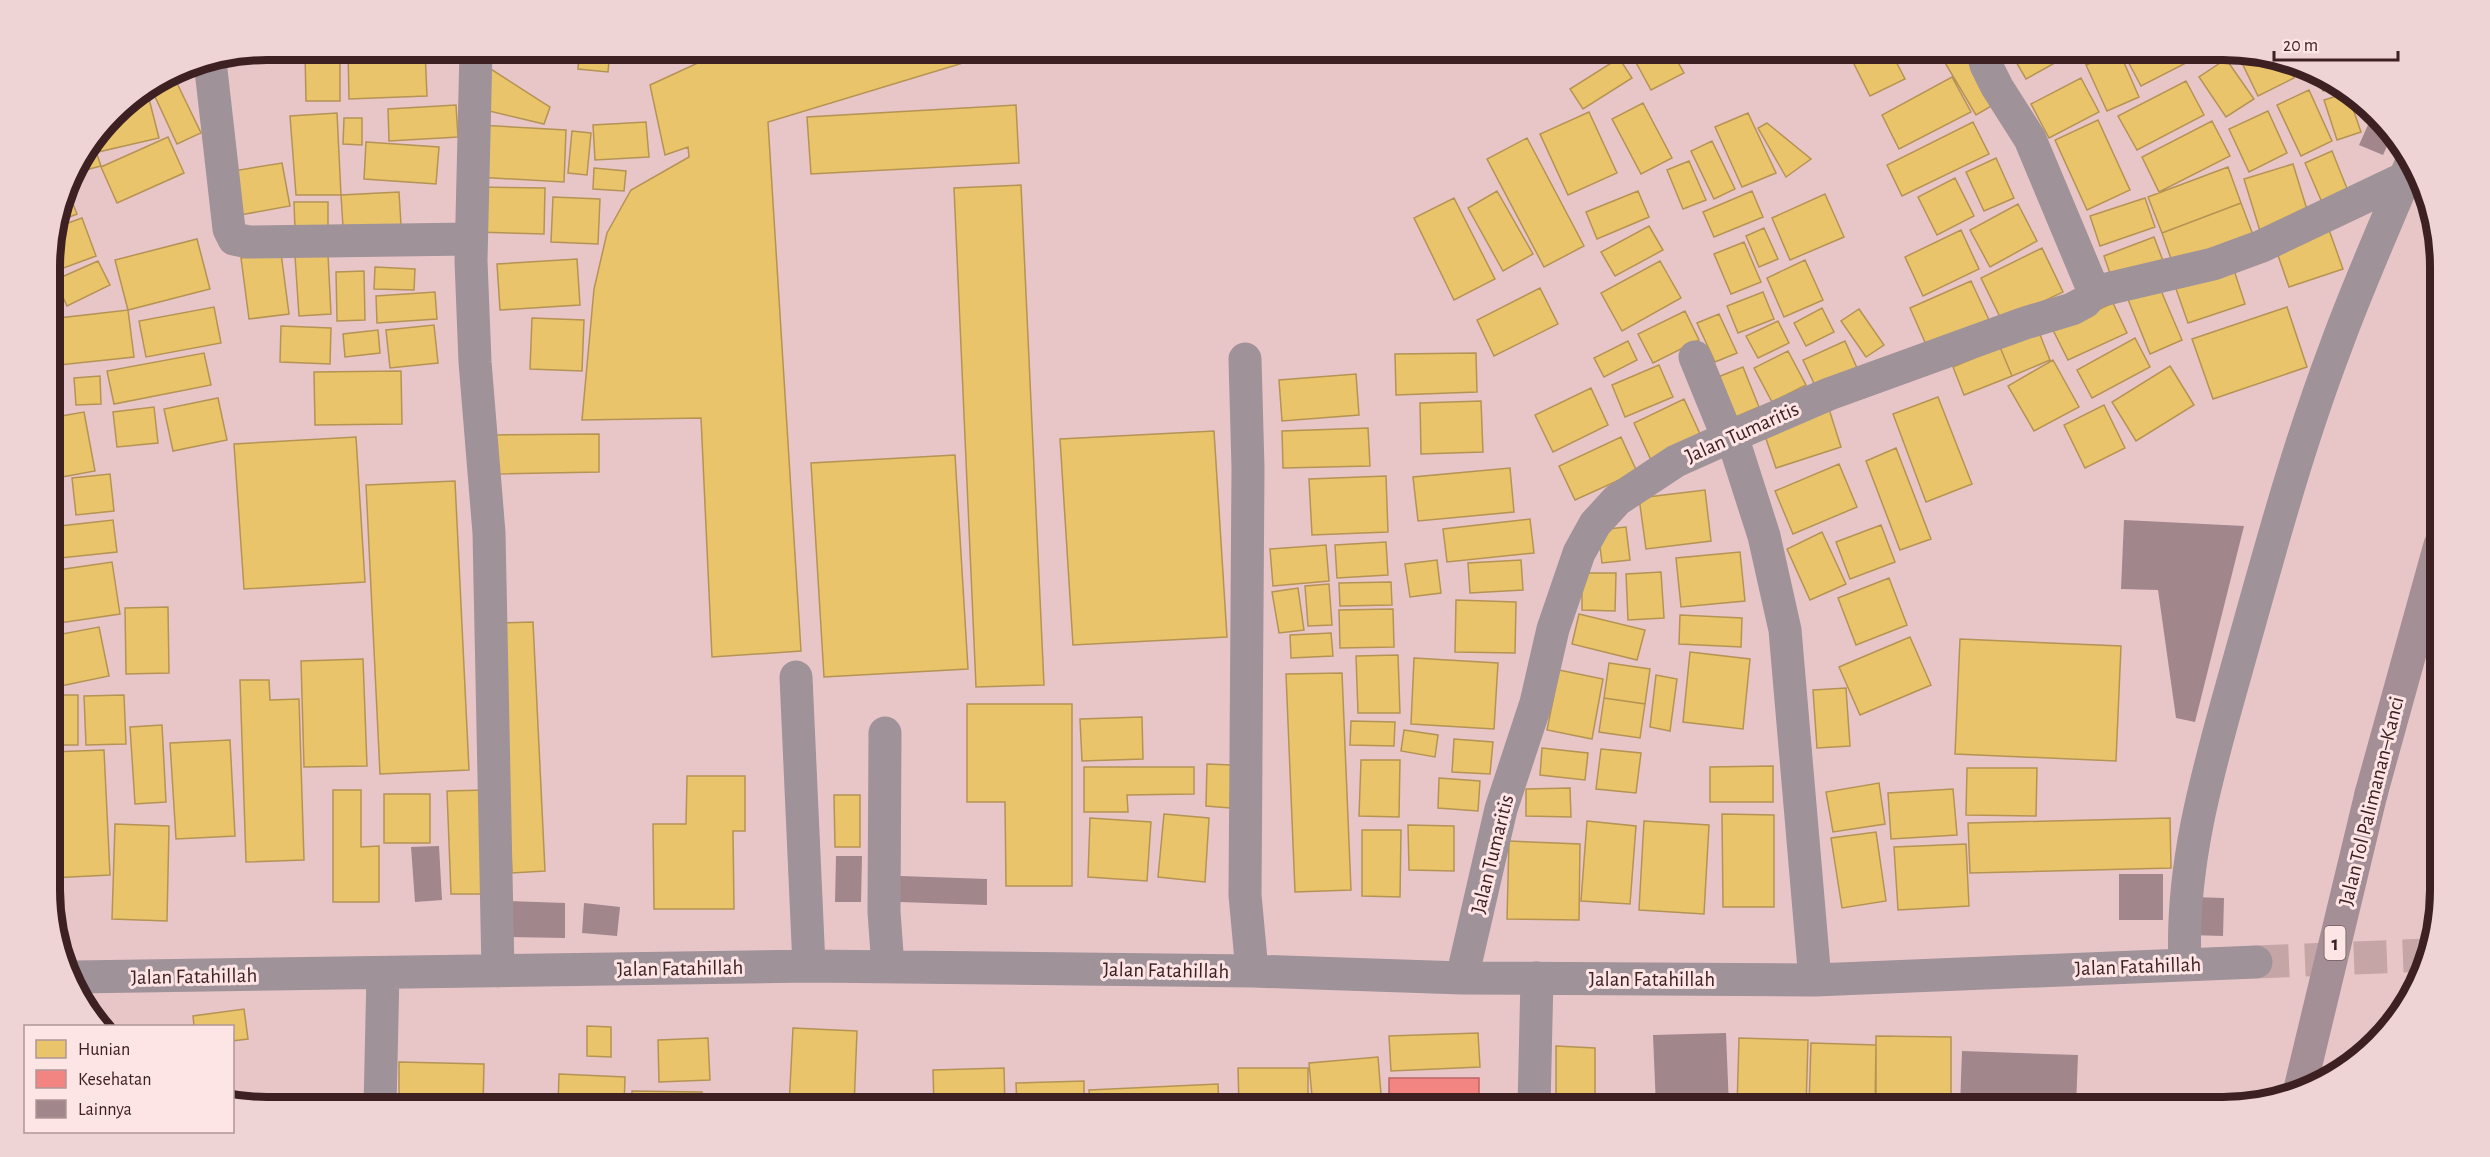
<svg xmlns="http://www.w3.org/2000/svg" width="2490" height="1157" font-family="'Alegreya Sans',sans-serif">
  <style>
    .homes { fill: #e9c46a; stroke: #b59354; stroke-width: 1.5 }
    .health { fill: #f28482; stroke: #bc6665; stroke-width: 1.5 }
    .building { fill: #a1868c }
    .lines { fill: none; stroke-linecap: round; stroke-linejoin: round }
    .minor-tunnel { stroke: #c6a5a7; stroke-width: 33; stroke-dasharray: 33 16; stroke-linecap: butt }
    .minor { stroke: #a09299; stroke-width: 33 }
    .highway { stroke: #a38f95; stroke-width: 33 }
    .highway-bridge { stroke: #a38f95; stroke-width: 33 }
    .labels { text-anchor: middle; stroke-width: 6; stroke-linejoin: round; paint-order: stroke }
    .shield { fill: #fde4e5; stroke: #775b5c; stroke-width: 1.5 }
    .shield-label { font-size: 20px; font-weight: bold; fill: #3d2022 }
    .street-label { font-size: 21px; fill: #3d2022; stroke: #fde4e5 }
    .rim { fill: none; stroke: #3d2022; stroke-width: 8 }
  </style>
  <rect width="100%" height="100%" fill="#e8c6c8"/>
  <path class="homes" d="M348,50h77l2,46 -78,3z
    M579,50h31l-2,22 -30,-3z
    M726,50h234l3,13 -195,59 33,529 -89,6 -11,-239 -119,2 12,-131 13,-56 24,-43 58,-33 -1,-10 -23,8 -15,-70z
    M987,50h44l-43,5z
    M1647,50h24l13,23 -33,17 -18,-33z
    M1847,50h43l15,29 -35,17z
    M1964,50h5l31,51 -24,14 -32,-54z
    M2009,50h35l9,14 -27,15z
    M2049,50h25l-20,10z
    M2122,50h60l6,12 -47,24z
    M2190,50h28l-22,10z
    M2119,51l20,46 -32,14 -21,-46z
    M305,52h35v49h-34z
    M2254,56l32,6 8,16 -36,18 -16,-33z
    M1619,58l13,20 -49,31 -13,-20z
    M2226,59l28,40 -28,18 -27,-40z
    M483,64l67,43 -6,17 -59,-14z
    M2315,73l19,14 -11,4z
    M174,77l27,56 -24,11 -26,-56z
    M1952,77l19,35 -72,37 -17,-34z
    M2081,78l18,34 -50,26 -18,-34z
    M2186,81l18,34 -67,35 -19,-34z
    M2309,90l23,51 -31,15 -24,-51z
    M147,91l12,47 -61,14 -3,-12 28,-36z
    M2343,94l7,6 11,32 -24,8 -13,-40z
    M1643,103l29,55 -31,16 -29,-55z
    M456,105l2,32 -69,4 -1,-32z
    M1016,105l3,58 -208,11 -4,-57z
    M2268,111l19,42 -38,19 -20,-43z
    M1589,112l28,61 -49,22 -28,-61z
    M337,113l4,82h-45l-6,-79z
    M1748,113l28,60 -34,14 -27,-60z
    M344,118h18v27l-19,-1z
    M2098,120l32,70 -43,20 -32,-70z
    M2212,121l18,35 -71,36 -17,-35z
    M646,122l3,35 -54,3 -2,-35z
    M1973,122l16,32 -87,42 -15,-31z
    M1767,123l44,36 -25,18 -28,-49z
    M479,125l87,5 -2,52 -88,-5z
    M572,131l19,2 -4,42 -19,-2z
    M168,137l16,36 -67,30 -16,-36z
    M1527,138l57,108 -40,21 -57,-108z
    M1712,141l23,48 -21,10 -23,-48z
    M366,142l73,5 -3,37 -72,-5z
    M93,143l8,23 -30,8 1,-3z
    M2332,151l18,45 -26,11 -19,-44z
    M1996,158l18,40 -30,13 -18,-39z
    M1689,161l17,39 -23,9 -16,-39z
    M282,163l8,43 -50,9 -7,-44z
    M2293,164l16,52 -49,15 -16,-52z
    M2228,167l13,36 -79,30 -14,-36z
    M594,168l32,3 -2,20 -31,-2z
    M1955,178l19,38 -37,19 -19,-38z
    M1021,185l23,500 -68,2 -22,-499z
    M474,187l71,1 -1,46 -70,-2z
    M67,189l10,25 -18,7z
    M1497,191l36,63 -30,17 -35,-63z
    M1638,191l11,26 -52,22 -11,-27z
    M1752,191l11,26 -49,20 -11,-25z
    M399,192l2,33 -58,2 -2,-32z
    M1825,194l19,43 -54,23 -18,-42z
    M553,197l47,2 -2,45 -47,-2z
    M1454,198l41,81 -41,21 -40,-82z
    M2145,198l10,29 -55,19 -10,-30z
    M294,202h34v27l-33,1z
    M2241,203l15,40 -80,30 -14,-40z
    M2018,204l19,37 -47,26 -20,-37z
    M82,218l14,38 -46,17v-20l7,-26z
    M1649,226l14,24 -48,26 -14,-24z
    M2328,227l15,42 -54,18 -15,-43z
    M1764,228l14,31 -19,8 -13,-31z
    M1961,230l18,39 -56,27 -18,-39z
    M2154,237l11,29 -51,19 -10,-29z
    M197,239l13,50 -82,21 -13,-50z
    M1744,242l17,40 -30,12 -17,-40z
    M2042,248l21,44 -61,29 -21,-43z
    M281,253l8,61 -40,5 -8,-61z
    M328,255l3,59 -32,2 -4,-60z
    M577,259l3,46 -80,5 -3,-46z
    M1805,260l18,40 -39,17 -17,-39z
    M98,261l12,24 -43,21 -12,-26z
    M1660,261l21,37 -59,33 -21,-38z
    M375,267l40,2 -1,21 -40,-1z
    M2233,267l12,37 -57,19 -13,-37z
    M364,271l1,49 -28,1 -1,-49z
    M2156,279l26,61 -32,14 -25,-62z
    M1971,281l19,41 -62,27 -18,-41z
    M1540,288l18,36 -64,32 -17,-36z
    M435,292l2,27 -60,4 -1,-27z
    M1763,292l11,27 -36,14 -11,-27z
    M2113,303l14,30 -59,27 -15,-30z
    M214,307l7,36 -75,14 -7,-36z
    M2287,307l20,60 -94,32 -21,-60z
    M1822,308l12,24 -28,14 -12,-23z
    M1859,309l25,36 -18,12 -25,-36z
    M128,310l6,47 -84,9v-47z
    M1685,311l14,29 -46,23 -15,-29z
    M1719,314l18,39 -22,9 -18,-39z
    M532,318l52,2 -2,51 -52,-2z
    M1778,321l11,22 -31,15 -12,-22z
    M434,325l4,38 -48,5 -4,-38z
    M281,326l50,2 -1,36 -50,-2z
    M378,330l2,23 -35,4 -2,-23z
    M2039,332l11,28 -38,16 -12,-29z
    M2135,338l15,29 -58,31 -15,-28z
    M1628,341l9,19 -33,17 -10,-19z
    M1845,341l16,36 -41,19 -17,-36z
    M2000,347l12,29 -48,19 -11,-28z
    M1788,351l18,34 -34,17 -18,-34z
    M204,353l7,32 -97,19 -7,-33z
    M1476,353l1,39 -81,3 -1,-41z
    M2053,360l26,47 -45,24 -26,-45z
    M1659,365l14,32 -48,20 -13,-32z
    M2170,366l24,39 -58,36 -24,-39z
    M1743,367l16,40 -35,15 -16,-41z
    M401,371l1,53 -87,1 -1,-53z
    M1356,374l3,41 -77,6 -3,-41z
    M100,376l1,28 -25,1 -2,-27z
    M1591,388l17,37 -55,27 -18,-37z
    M1938,397l34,87 -46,18 -33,-88z
    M218,398l9,42 -54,11 -9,-42z
    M1684,399l17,37 -50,24 -17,-37z
    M1481,401l2,51 -62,2 -1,-51z
    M2104,405l21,43 -40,20 -21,-43z
    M154,407l4,36 -41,4 -4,-35z
    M1829,409l12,38 -65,21 -13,-38z
    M84,412l11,59 -44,8 -1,-61z
    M1368,428l2,38 -87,2 -1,-37z
    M1214,431l13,206 -154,8 -13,-206z
    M599,434v38l-105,2 -1,-39z
    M356,437l9,145 -121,7 -10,-145z
    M1621,437l16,35 -62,28 -16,-34z
    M1896,448l35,91 -31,11 -34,-89z
    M955,455l13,214 -144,8 -13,-214z
    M1839,464l18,43 -64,27 -18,-43z
    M1510,468l4,44 -96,9 -5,-44z
    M110,474l4,37 -38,4 -4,-37z
    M1386,476l2,56 -76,3 -3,-56z
    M455,481l14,289 -89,4 -14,-289z
    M54,484l7,38 -10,2 -1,-39z
    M1705,490l6,51 -65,8 -7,-51z
    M1530,519l4,34 -87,9 -4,-33z
    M113,520l4,32 -66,7v-32z
    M1881,525l14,37 -45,17 -14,-37z
    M1626,527l4,33 -28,3 -4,-33z
    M1822,532l24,52 -36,16 -23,-51z
    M1386,542l2,33 -51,3 -2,-33z
    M1326,545l3,36 -56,5 -3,-37z
    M1740,552l5,49 -64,6 -5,-49z
    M1437,560l4,33 -31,4 -5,-33z
    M1521,560l2,30 -53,3 -2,-30z
    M112,562l8,52 -67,10 -2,-53z
    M1661,572l3,46 -36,2 -2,-46z
    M1582,573h34l-1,38 -33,-1z
    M1889,578l18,47 -51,20 -18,-47z
    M1391,582l1,23 -52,1 -1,-23z
    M1329,584l3,41 -24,1 -3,-40z
    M1298,588l6,42 -25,3 -7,-41z
    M1456,600l60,2 -1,51 -60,-1z
    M168,607l1,66 -43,1 -1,-66z
    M1393,609l1,38 -54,1 -1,-38z
    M1579,614l66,16 -8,30 -65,-16z
    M1680,615l62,3 -1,29 -62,-3z
    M533,622l12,249 -33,2 -13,-250z
    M99,627l10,49 -58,12v-52z
    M1331,633l2,23 -42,2 -1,-23z
    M1910,637l21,48 -71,30 -21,-48z
    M1960,639l161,7 -5,115 -161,-7z
    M1690,652l60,7 -7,70 -60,-7z
    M1398,655l2,58h-42l-2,-57z
    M1414,658l84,5 -4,66 -83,-5z
    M363,659l4,107 -63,1 -3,-106z
    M1609,663l41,6 -5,35 -41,-6z
    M1559,670l44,9 -11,60 -45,-9z
    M1342,673l9,217 -56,2 -9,-218z
    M1656,675l21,4 -7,52 -20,-4z
    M240,680h29l1,20 29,-1 5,161 -58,2z
    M1846,688l4,58 -33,2 -4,-58z
    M51,695h27v50h-27z
    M124,695l2,49 -40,1 -2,-49z
    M1604,698l41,6 -5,34 -41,-6z
    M967,704h105v182h-66l-1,-84h-38z
    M1142,717l1,42 -61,2 -2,-42z
    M1351,721l44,1 -1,24 -44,-1z
    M162,725l4,77 -31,2 -5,-77z
    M1404,730l34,5 -3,22 -34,-6z
    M1454,739l39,3 -3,32 -38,-2z
    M230,740l5,96 -59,3 -6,-96z
    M1542,748l46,5 -3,27 -45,-5z
    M1601,749l40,4 -5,40 -40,-4z
    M104,750l6,125 -59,3v-126z
    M1361,760h39l-1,57 -40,-1z
    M1207,764l25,1 -2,43 -24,-2z
    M1773,766v36h-63v-35z
    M1084,767h110v27l-67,1 1,17h-44z
    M1967,768h70l-1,48 -70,-1z
    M687,776h58v55h-12l1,78h-80l-1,-85h33z
    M1439,778l41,3 -2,30 -40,-3z
    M1879,783l6,41 -52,8 -7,-40z
    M1570,788l1,29 -45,-1v-27z
    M1953,789l4,46 -66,4 -3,-46z
    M333,790h28v57l18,-1v56h-46z
    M485,790l3,104h-37l-4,-103z
    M384,794h46v49h-46z
    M834,795h26v52h-25z
    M1164,814l45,4 -4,64 -47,-5z
    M1722,814l52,1v92h-51z
    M1090,818l61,4 -4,59 -59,-4z
    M2170,818l1,50 -201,5 -2,-50z
    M1587,821l49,5 -6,78 -49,-3z
    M1644,821l65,4 -5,89 -65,-4z
    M115,824l54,2 -2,95 -55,-2z
    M1408,825l46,1v45l-45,-1z
    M1362,830h39l-1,67 -38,-1z
    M1876,832l10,69 -44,7 -11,-70z
    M1509,841l71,3 -1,76 -72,-1z
    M1966,844l3,62 -71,4 -4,-63z
    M244,1009l4,30 -16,2v-15h-38l-1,-10z
    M587,1026l24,1v30l-24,-1z
    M793,1028l64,3 -3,76h-65z
    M1478,1033l2,34 -89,4 -2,-35z
    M1876,1036l75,1v70h-75z
    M708,1038l2,42 -51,2 -1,-42z
    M1739,1038l69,2 -2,67h-69z
    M1811,1043l65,2 -1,62h-66z
    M1556,1046l39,2v51l-39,-1z
    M1378,1057l4,50h-69l-4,-44z
    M399,1062l85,2 -1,43h-84z
    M1004,1068l1,39h-71l-1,-37z
    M1238,1068h70v38h-69z
    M559,1074l66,3 -1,30h-66z
    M1084,1081v26h-67l-1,-24z
    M1218,1084l1,23h-129l-1,-17z
    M632,1091l70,1v15h-70z
    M711,1095l70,2v10h-71z
    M857,1097l43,1v9h-43z
    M1585,1104l65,1v2h-65z"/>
  <path class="health" d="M1389,1078h90v29h-90z"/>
  <path class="building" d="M2372,116l21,17 -10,22 -24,-10z
    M2124,520l120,6 -49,196 -19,-4 -18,-128 -37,-1z
    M439,846l3,54 -27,2 -4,-55z
    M836,856h26l-1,46h-26z
    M2119,874h44v46h-44z
    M900,876l87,3v26l-87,-3z
    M2192,897l32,1 -1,38 -33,-1z
    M508,901l57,2v35l-58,-1z
    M584,903l36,4 -3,29 -35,-3z
    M1726,1033l3,74h-73l-3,-72z
    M1962,1051l116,4 -2,52h-116z"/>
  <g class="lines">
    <path class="minor-tunnel" d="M2256,962l171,-7"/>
    <path class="minor" d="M476,50l-5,211 4,101 14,171 9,438
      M210,61l19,168 5,10 15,3 222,-3
      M2094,292l119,-28 49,-18 143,-68
      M1695,357l33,81
      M1245,359l3,109 -3,427 7,76
      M1732,436l32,100 21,94 30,350
      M796,677l13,289
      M885,733l-1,179 4,55
      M2185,964c-5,-105 27,-206 55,-307 29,-103 57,-208 95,-308 22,-61 49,-121 74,-181
      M76,977l733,-11 443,5 210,7 353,2 441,-18
      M1462,978l39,-169 35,-106 17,-74 26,-76 16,-29 22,-24 59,-39 65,-29 88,-38 196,-71 47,-14 13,-7 9,-10 -64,-153 -33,-52 -11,-22 -4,-15
      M380,1107l3,-134
      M1534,1107l3,-129"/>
    <path class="highway" d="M2371,794l69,-249"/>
    <path class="highway-bridge" d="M2299,1093l72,-299"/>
  </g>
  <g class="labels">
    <rect class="shield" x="2324.5" y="926" width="21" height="34" rx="4.5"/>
    <g class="shield-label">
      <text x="2335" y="950">1</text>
    </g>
    <g class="street-label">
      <text transform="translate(1742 432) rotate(-24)" y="7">Jalan Tumaritis</text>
      <text transform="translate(2371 801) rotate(-76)" y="7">Jalan Tol Palimanan–Kanci</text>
      <text transform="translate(1492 854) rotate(-76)" y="7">Jalan Tumaritis</text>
      <text transform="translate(2138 966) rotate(-2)" y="7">Jalan Fatahillah</text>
      <text transform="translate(680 968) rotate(-1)" y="7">Jalan Fatahillah</text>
      <text transform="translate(1166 970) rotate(1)" y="7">Jalan Fatahillah</text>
      <text transform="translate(194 976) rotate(-1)" y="7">Jalan Fatahillah</text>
      <text x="1652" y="986">Jalan Fatahillah</text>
    </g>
  </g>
  <path d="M0 0H2490V1157H0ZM267 60H2223A207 207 0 0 1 2430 267V890A207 207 0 0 1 2223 1097H267A207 207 0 0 1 60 890V267A207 207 0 0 1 267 60Z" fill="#eed4d5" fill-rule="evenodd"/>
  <path class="rim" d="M267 60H2223A207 207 0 0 1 2430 267V890A207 207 0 0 1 2223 1097H267A207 207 0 0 1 60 890V267A207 207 0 0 1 267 60Z"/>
  <rect x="24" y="1025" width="210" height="108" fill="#fde4e5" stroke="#b09697" stroke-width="1.5"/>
  <rect x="36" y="1040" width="30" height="18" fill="#e9c46a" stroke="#b09697" stroke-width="1.5"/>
  <text x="78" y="1055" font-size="18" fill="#3d2022">Hunian</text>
  <rect x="36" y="1070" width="30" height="18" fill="#f28482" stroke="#b09697" stroke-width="1.5"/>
  <text x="78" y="1085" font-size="18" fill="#3d2022">Kesehatan</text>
  <rect x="36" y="1100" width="30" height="18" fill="#a1868c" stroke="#b09697" stroke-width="1.5"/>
  <text x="78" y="1115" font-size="18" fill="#3d2022">Lainnya</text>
  <path d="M2274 51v9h124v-9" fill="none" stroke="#3d2022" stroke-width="3"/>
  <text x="2283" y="51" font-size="18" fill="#3d2022" stroke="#fde4e5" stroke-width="4.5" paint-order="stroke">20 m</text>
</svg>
